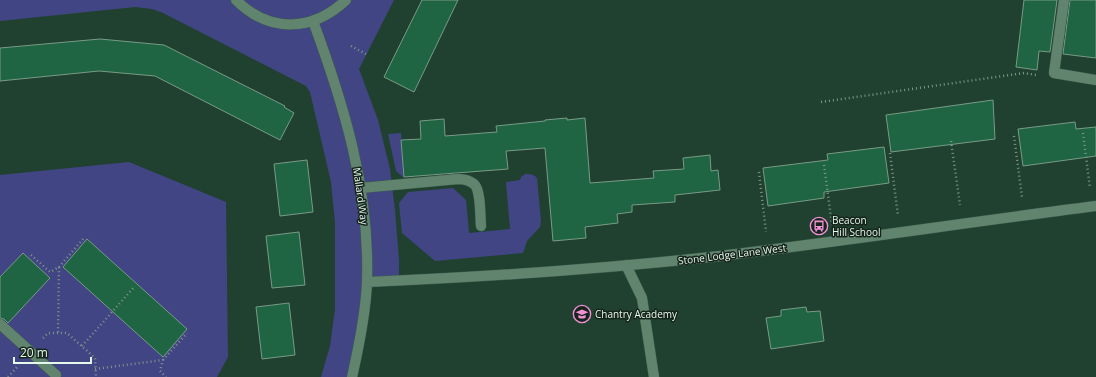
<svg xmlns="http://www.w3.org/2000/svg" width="1096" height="377" font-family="'Open Sans',sans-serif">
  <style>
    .green { fill: #424584 }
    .building { fill: #1f6443; stroke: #789b86 }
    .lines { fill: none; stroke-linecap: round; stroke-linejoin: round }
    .minor-casing { stroke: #3f5d4e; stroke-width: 11 }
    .path { stroke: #7d9788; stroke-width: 2.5; stroke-dasharray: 1 3; stroke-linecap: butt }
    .minor { stroke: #61846f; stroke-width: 10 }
    .labels { text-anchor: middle; stroke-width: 3; stroke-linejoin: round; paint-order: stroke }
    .street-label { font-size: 10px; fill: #e5f8ec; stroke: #16241c }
    .poi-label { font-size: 10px; fill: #e5f8ec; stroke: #16241c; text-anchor: start }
  </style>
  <rect width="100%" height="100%" fill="#20412f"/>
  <path class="green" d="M0,0h394l-35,69 19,51 12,49 5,41 4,50v21l-32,1 -15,95h-31l9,-31 5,-37v-86l-4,-41 -21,-90 -4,-6 -143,-73 -11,-4 -17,-2 -135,14z
    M401,133l3,45 -8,-7 -8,-37z
    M129,162l97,40 2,155 -11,20h-217v-202z
    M525,174c4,0 9,0 12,4l4,43 -1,6 -13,14 -4,12 -88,8 -33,-28 -3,-30 9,-11 45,-4 13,12 3,33 41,-4 -4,-47 14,-2 1,-3z"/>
  <path class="building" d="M422,0h36l-44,92 -30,-15z
    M1024,0h33l-7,52 -11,-1 -2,19 -21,-3z
    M1070,0h26v58l-33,-4z
    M100,39l64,6 121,61 -1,1 10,6 -14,27 -125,-64 -56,-5 -99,10v-33z
    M993,100l2,39 -104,13 -5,-37z
    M567,118v2l18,-2 5,65 64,-5 -1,-7 31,-2 -1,-11 27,-3 1,16 7,-1 2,20 -45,5v7l-43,3v7l-15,2 1,9 -33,4 1,11 -33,3 -8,-93 -39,3 2,18 -104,8 -3,-37 20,-1 -1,-18 24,-2 1,17 52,-4 -1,-6 49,-5v-1z
    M1075,122l1,7 20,-2v29l-73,10 -5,-37z
    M884,147l5,36 -65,9v6l-56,8 -5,-38 65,-8 -1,-6z
    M307,160l6,52 -33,4 -6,-52z
    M299,232l6,53 -33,3 -6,-52z
    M87,239l100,90 -24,28 -100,-90z
    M23,253l27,25 -42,45 -4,-4 -4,-1v-41z
    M289,303l6,52 -33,4 -6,-52z
    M806,307l1,5 13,-1 4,30 -53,8 -5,-31 15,-2v-6z"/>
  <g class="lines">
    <defs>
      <path id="minor" d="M236,0c33,33 76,32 110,0
        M1064,0l-10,73 42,7
        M313,21c31,84 57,169 54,260 -1,32 -8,65 -15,96
        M361,188l97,-9c5,0 11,1 16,5 7,6 6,32 7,42
        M626,265l16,33 12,79
        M367,282c118,-5 236,-13 353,-26 125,-15 250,-34 376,-50
        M0,324l56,51"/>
    </defs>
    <use href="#minor" class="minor-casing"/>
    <path class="path" d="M351,46l15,8
      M821,102l203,-29 12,2
      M1083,133l7,55
      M1014,136l8,61
      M951,141l9,64
      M890,153l8,63
      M824,165l8,60
      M759,172l7,60
      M31,255l19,17 9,-5 -1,66
      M59,267l25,-29
      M43,338l5,-5h19l28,25 1,19
      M82,346l53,-60
      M163,360l24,-27
      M95,369l68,-9 -3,11 6,6
      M8,377l10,-11"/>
    <use href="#minor" class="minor"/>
  </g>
  <defs>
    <symbol id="bus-ring" viewBox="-11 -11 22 22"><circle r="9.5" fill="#16241c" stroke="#f291d6" stroke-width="1.5"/><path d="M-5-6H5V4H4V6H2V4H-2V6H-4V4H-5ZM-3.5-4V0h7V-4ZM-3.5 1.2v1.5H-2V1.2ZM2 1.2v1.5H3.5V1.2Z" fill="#f291d6"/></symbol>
    <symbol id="school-ring" viewBox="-11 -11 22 22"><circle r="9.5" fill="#16241c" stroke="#f291d6" stroke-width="1.5"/><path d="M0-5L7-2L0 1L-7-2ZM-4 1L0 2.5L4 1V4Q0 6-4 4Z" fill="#f291d6"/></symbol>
  </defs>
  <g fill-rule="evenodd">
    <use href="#bus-ring" x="809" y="216" width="20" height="20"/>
    <use href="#school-ring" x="572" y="304" width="20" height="20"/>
  </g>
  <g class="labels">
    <g class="street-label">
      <text transform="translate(361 196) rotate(82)" y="4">Mallard Way</text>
      <text transform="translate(732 254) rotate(-7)" y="4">Stone Lodge Lane West</text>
    </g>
    <g class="poi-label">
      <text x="832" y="224">Beacon<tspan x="832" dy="12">Hill School</tspan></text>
      <text x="595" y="318">Chantry Academy</text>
    </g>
  </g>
  <path d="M14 357v6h77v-6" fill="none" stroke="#e5f8ec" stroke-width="2"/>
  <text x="20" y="357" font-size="12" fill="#e5f8ec" stroke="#16241c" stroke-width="3" paint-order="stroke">20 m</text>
</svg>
